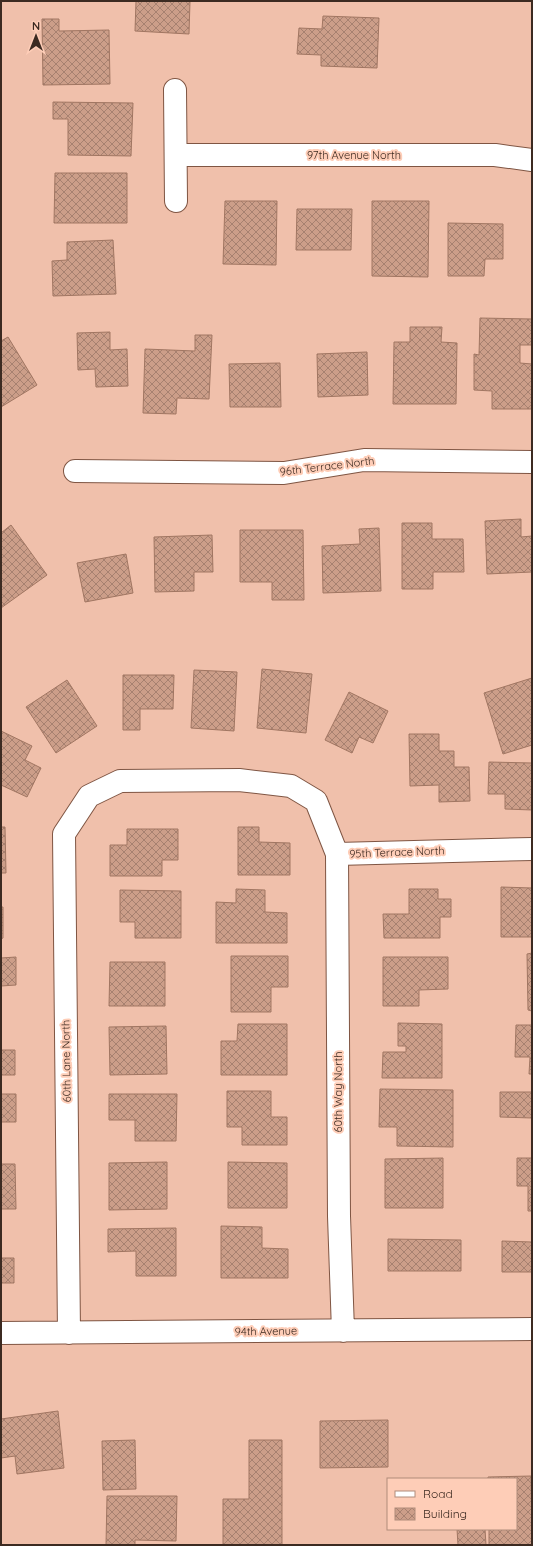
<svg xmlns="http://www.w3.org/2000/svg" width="533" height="1546" font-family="Quicksand,sans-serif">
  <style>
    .building { fill: url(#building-cross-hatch); stroke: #a17662 }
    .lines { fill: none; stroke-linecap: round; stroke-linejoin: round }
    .minor-casing { stroke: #7f5543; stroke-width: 24 }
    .minor { stroke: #fff; stroke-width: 22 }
    .labels { text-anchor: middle; stroke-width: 4; stroke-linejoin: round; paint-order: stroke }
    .street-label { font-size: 11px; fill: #3c2a21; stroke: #fecdb7 }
  </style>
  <defs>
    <pattern id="building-cross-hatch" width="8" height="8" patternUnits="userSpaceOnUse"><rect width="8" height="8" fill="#cc9e89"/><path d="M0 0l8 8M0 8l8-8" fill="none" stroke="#a78170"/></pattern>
  </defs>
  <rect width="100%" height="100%" fill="#f0c0ab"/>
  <path class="building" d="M136,1h54l-1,33 -54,-3z
    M323,16l56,2 -2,50 -56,-2v-11l-24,-1 2,-26 23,1z
    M42,19h17v12l50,-1 1,54 -67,1z
    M53,102l80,1 -2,53 -63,-1v-36h-15z
    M55,173h72v50h-73z
    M225,201h52l-1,64 -53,-1z
    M372,201h57l-1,76 -56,-1z
    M297,209h55l-1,41h-55z
    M448,223l55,1v35h-18l-1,17h-36z
    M113,240l3,54 -63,2 -1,-35 15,-1v-18z
    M480,318l52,1v26h-12v18l12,1v45h-40v-18l-18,-1v-36l5,1z
    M410,327h32l-1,15 16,1 -1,61h-63l1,-62h16z
    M110,332v18l17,-1 1,37 -32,1 -1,-18 -17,1 -1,-37z
    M195,335h17l-3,64 -32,-1 -1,16 -33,-1 2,-64 50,2z
    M8,337l29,48 -36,22v-66z
    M367,352l1,43 -50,2 -1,-43z
    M280,363l1,44h-51l-1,-43z
    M521,519v18l11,-1v36l-45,2 -2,-53z
    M402,523h30v16h31l1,33h-31v17h-31z
    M11,525l36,50 -46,33v-75z
    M379,528l2,63 -58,2 -1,-47 38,-2 -1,-15z
    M240,530h63l1,70h-32v-18h-32z
    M212,535l1,37h-19v19l-39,1 -1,-55z
    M126,554l7,39 -48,9 -8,-39z
    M262,669l50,5 -6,59 -49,-5z
    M194,670l43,2 -3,59 -43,-3z
    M123,675h51l-1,34h-33v21h-17z
    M532,678v67l-29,9 -19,-61z
    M67,680l30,46 -41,27 -30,-46z
    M349,692l39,19 -15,32 -14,-6 -7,16 -27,-13z
    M1,731l31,15 -7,14 16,8 -14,29 -26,-12z
    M409,734h30v17h15v16h15l1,34 -31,1v-17l-29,1z
    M489,762l43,1v47l-27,-1v-15h-17z
    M1,827h4l1,46h-5z
    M238,827h21v15l31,1v32h-52z
    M127,829h51v31h-16v16h-52v-31h17z
    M501,887l31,1v49h-31z
    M236,889l29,1v22l22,1v30h-71v-41l20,1z
    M409,889h29v10h13v18h-11v21h-56l-1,-24h26z
    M120,890l61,1v47h-46v-16h-15z
    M1,907h2v31l-2,1z
    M532,953v58l-4,-1 -1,-56z
    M231,956h57v31h-17v25h-40z
    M16,957v28l-15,1v-28z
    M383,957h65v32l-29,1v16h-36z
    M110,962h55v44h-56z
    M398,1023l44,1v54h-60l1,-26h23v-6h-8z
    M238,1024h49v51h-66v-34h16z
    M516,1025h16v49h-3l1,-17h-15z
    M166,1026l1,48 -57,1 -1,-48z
    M1,1050h14v25h-14z
    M380,1089l73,1v57l-56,-1v-19h-18z
    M227,1091h44v26h16v28h-45v-18h-15z
    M500,1092h32v26l-32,-1z
    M1,1094h15v28h-15z
    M109,1094h68l-1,47h-41v-21h-26z
    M443,1158v50h-58v-49z
    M517,1158h15v53h-4v-25h-11z
    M167,1162v47l-58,1v-47z
    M228,1162l59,1v45h-59z
    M1,1164h14l1,45h-15z
    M221,1226l41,1v21l26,1v29h-67z
    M176,1228v48h-40v-25l-28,1v-23z
    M388,1239l73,1v31h-73z
    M502,1241l30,1v30h-30z
    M1,1258h13v25h-13z
    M58,1411l6,57 -47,6 -2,-18 -14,2v-39z
    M388,1420v47l-68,1v-47z
    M135,1440l1,49 -33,1 -1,-49z
    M249,1440h33v105h-59v-46h26z
    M531,1476l1,69h-43v-16h27v-50h-28v-2z
    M107,1496h70l-1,45 -41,-1v5h-29z
    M457,1529h28l1,16h-28z"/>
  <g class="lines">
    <defs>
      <path id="minor" d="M175,90l1,111
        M176,155h319l37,5
        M75,471l209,2 80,-13 168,2
        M337,854l195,-5
        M1,1333l531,-4
        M69,1333l-5,-499 25,-38 31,-15 119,-1 52,6 25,15 21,53 2,362 4,115"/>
    </defs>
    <use href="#minor" class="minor-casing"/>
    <use href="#minor" class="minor"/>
  </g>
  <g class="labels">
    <g class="street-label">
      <text x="354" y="159">97th Avenue North</text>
      <text transform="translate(327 466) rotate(-7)" y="4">96th Terrace North</text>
      <text transform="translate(397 852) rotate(-2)" y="4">95th Terrace North</text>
      <text transform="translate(66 1061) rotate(-91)" y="4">60th Lane North</text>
      <text transform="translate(338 1092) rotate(-90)" y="4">60th Way North</text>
      <text transform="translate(266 1331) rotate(-1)" y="4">94th Avenue</text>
    </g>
  </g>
  <rect width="533" height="1546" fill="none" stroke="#3c2a21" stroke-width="4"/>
  <rect x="387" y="1478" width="130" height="52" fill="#fecdb7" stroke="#b08c7b"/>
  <rect x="395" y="1491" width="20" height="6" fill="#ffffff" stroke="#b08c7b"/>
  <text x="423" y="1498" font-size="12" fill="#3c2a21">Road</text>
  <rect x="395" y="1508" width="20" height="12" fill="url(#building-cross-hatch)" stroke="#b08c7b"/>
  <text x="423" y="1518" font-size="12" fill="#3c2a21">Building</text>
  <g transform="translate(36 36)" stroke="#fecdb7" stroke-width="3" paint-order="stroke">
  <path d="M0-3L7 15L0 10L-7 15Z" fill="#3c2a21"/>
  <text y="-6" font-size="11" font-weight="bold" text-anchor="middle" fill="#3c2a21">N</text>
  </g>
</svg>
